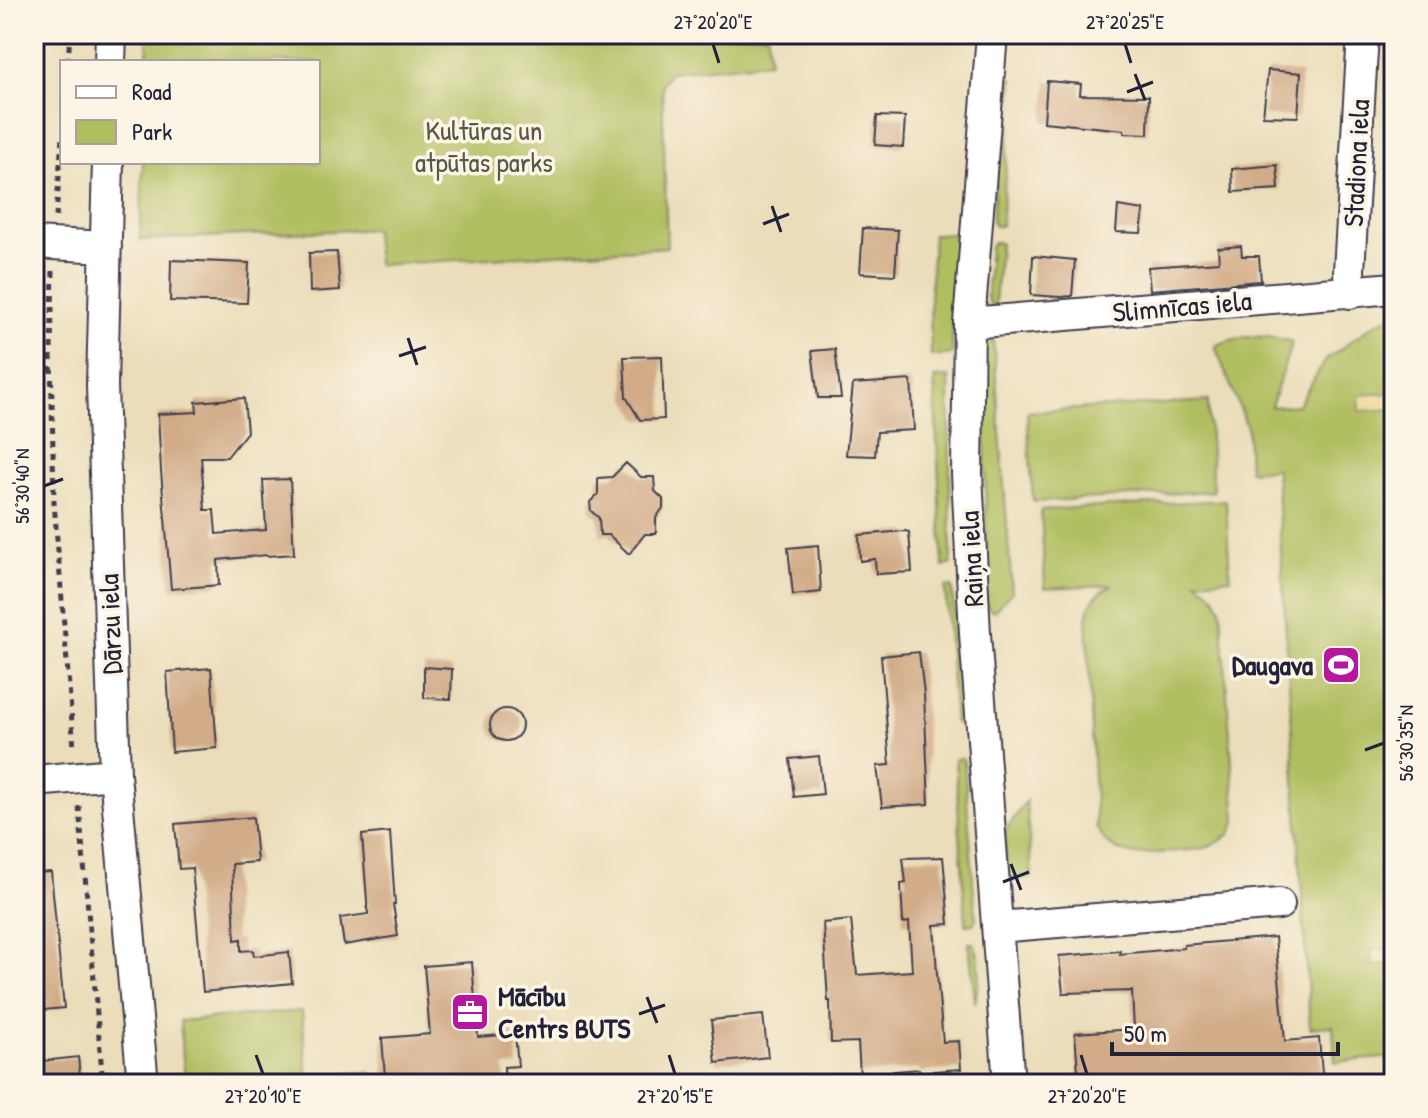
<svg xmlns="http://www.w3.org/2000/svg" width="1428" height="1118" font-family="'Patrick Hand',sans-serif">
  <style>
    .green { fill: #b1be60; stroke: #6a704e; stroke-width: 2 }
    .sand { fill: #eeda9e; stroke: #887e6c; stroke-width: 2 }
    .building { fill: #d2ac88 }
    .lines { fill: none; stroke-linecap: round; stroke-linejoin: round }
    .minor-casing { stroke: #403e4e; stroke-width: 34 }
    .path { stroke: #403e4e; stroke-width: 5; stroke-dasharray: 6 6; stroke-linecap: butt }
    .minor { stroke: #fff; stroke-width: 30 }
    .ticks { fill: none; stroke: #22223b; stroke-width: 3 }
    .labels { text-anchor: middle; stroke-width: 7; stroke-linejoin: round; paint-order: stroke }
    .park-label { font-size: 28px; fill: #545948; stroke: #fcf5e5 }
    .street-label { font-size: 28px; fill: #22223b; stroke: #fcf5e5 }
    .poi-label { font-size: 28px; font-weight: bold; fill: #22223b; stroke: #fcf5e5; text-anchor: end }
    .neatline { fill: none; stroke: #22223b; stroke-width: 3 }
    .ticks-label { font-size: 20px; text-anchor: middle; fill: #22223b }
  </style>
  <rect width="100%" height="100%" fill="#fcf5e5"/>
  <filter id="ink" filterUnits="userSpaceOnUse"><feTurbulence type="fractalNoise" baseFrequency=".0125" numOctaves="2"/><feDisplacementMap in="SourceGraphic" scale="16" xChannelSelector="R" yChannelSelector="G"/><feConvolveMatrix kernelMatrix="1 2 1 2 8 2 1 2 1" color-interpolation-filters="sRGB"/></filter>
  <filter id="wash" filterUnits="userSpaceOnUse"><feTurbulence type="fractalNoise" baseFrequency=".006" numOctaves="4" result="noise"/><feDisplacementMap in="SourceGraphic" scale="32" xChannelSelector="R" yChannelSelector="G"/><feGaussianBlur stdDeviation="1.8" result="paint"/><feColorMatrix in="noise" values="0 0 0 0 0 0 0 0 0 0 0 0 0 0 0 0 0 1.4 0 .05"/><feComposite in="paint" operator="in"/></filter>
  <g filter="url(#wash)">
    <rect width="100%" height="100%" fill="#ebddba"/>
    <path class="green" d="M148,34h620l1,28 -99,10 -8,12 5,163 -290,18 -3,-36 -234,11 3,-78h175v-100h-171z
      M1004,78h9l-12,148h-6l-3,-5z
      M933,234h23l-4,120 -21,2 -1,-57z
      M994,242l6,1 -5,60 1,6 -5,-2 -4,-10 3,-51z
      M1394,314v743l-59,5 -2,-36 -23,2 -34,-559 -27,2 -2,-44 -32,-81c25,-12 50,-12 77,-4l-21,65 27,-2 28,-45 44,-33z
      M993,336l19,256 -18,19 -4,-1 -3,-4 -1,-20 -1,-243z
      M949,377l2,187 -8,3 -9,-189z
      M1208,401l5,90 -180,11 -6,-90z
      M1226,500l4,78 -33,3 17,14 7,13 15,213 -6,13 -13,9 -15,6 -67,6 -17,-5 -13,-8 -9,-15 -9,-207c2,-19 8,-26 26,-35l-68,3 -4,-78z
      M945,587h7l11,133 -8,3z
      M962,758l2,3 12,158 -3,5 -7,1 -11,-166z
      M1026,801l6,76 -20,3 -5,-5 -3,-39 2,-6z
      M969,943h5c8,18 5,40 1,60z
      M302,1011l5,64 63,-3 1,12h-186l-5,-63z"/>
    <path class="sand" d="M1394,393v16l-34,2 -1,-16z
      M1394,949v15l-22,1v-15z"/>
    <g id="blocks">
      <path class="building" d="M1268,70l33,3 -3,44 -35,-1z
        M1047,81l34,3 -1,11 69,1 -1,38 -24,-1v-3l-80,-8z
        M877,116l28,1 -2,30 -28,-2z
        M1277,165l2,24 -46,3 -1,-23z
        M1118,206l26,4 -3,23 -25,-1z
        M863,228l35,2 -3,45 -35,-2z
        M1241,246l1,10h17l2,25 -111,9 -2,-23 71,-5 -1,-14z
        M337,252l3,38 -30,2 -1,-39z
        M1033,256l42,4 -3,36 -11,1 -30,-2z
        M171,260l78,3 -2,40 -77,-2z
        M835,349l6,49h-23l-6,-47z
        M662,356l2,63 -24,1 -14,-23 -2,-40z
        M911,380l3,50 -37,2 -2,24 -29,-1 7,-71z
        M244,398l3,34 -20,25h-26l4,53h9l2,24 50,-4 -3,-50 27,-1 4,75 -27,2v-1l-49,5 1,25 -48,4 -10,-118 -3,-57 39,-2 -1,-10z
        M626,463l15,14h13l1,14 8,8v9l-7,10v16h-11l-16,20 -20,-19h-9l-1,-17 -8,-7 -1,-9 8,-8v-16l14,-1z
        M905,531l4,1 3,40 -36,2 -1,-15 -15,2 -1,-26z
        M818,545l3,47 -28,3 -5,-47z
        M919,652l5,42 5,110 -47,3 -5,-41 13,-1 -9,-109z
        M424,667l28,2 -1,30 -27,-1z
        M211,668l6,80 -45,4 -5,-80z
        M490 725a16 16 0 1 1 32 0a16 16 0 1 1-32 0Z
        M819,756l4,38 -29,3 -4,-38z
        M253,817l4,45 -25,2 3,76 6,-1v12l12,-1 1,6 35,-4 3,31 -89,9 -11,-124 -13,1 -4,-45z
        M390,832l5,72h-2l5,32 -54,9 -4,-27 28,-4 -6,-79z
        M943,857l6,67 -15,1 3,49 6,68 16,-1 2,28 -41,3 -1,-3 -59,5 -2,-32 -27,1 -1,-42h-2l-5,-78 28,-3 6,55 55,-4 -3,-49 -6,1 -2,-39 5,-1 -3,-25z
        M51,872l13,136 -30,3v-138z
        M1275,937l10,104 34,-3 4,46h-244l-4,-51 59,-4 -2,-38 -69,2 -4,-37 61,-5v3l64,-6v-3z
        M472,962l6,75 37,-3 3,32 -14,1 1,17h-104l-1,-8 -15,1 -3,-39 48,-4 -6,-68z
        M763,1015l5,42 -52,6 -5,-43z
        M78,1057l3,27h-47v-22z"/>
    </g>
  </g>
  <g filter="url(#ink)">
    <use href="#blocks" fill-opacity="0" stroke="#403e4e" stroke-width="2"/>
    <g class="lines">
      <defs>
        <path id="minor" d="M992,34l-23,289 -2,150 8,161 34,450
          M110,62l1,-28
          M108,162l-6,223 13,389 28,310
          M34,243l72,4
          M1350,293l-1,-22 14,-237
          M969,323l425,-35
          M34,781l81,-7
          M998,927l281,-23"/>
      </defs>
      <use href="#minor" class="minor-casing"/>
      <path class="path" d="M68,62l2,-28
        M56,217l6,-79
        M53,271l-2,80 3,151 20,246
        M79,806l24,278"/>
      <use href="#minor" class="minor"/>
    </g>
  </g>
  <path class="ticks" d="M713,44l6,19M1125,44l6,19M1135,74l10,26M1127,92l26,-10M772,206l9,26M763,224l26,-10M408,338l9,27M399,356l27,-9M44,486l19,-7M1365,750l19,-7M1011,864l10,26M1003,882l26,-10M647,997l10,26M639,1014l26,-9M256,1055l7,19M669,1055l6,19M1081,1055l6,19"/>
  <defs>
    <symbol id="stadium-square" viewBox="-11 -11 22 22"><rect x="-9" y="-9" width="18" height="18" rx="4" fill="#b5179e" stroke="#fcf5e5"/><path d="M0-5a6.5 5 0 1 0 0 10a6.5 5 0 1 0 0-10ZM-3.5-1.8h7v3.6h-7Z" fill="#fff"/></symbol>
    <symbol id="office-square" viewBox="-11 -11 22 22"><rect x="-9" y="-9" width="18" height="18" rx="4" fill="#b5179e" stroke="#fcf5e5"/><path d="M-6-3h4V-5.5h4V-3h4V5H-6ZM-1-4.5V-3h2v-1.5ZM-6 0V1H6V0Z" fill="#fff"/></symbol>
  </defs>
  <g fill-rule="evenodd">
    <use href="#stadium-square" x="1319" y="643" width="44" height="44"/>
    <use href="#office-square" x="448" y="990" width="44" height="44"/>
  </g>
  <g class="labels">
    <g class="park-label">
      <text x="484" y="140">Kultūras un<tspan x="484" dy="32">atpūtas parks</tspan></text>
    </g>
    <g class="street-label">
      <text transform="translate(1356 163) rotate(-87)" y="10">Stadiona iela</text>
      <text transform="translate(1182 306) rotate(-5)" y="10">Slimnīcas iela</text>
      <text transform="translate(971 559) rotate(-93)" y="10">Raiņa iela</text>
      <text transform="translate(110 624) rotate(-92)" y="10">Dārzu iela</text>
    </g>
    <g class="poi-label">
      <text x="1313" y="675">Daugava</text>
      <text x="498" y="1006" text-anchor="start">Mācību<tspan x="498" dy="32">Centrs BUTS</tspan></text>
    </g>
  </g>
  <rect width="1428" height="1118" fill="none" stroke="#fcf5e5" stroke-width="88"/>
  <rect x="60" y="60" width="260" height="104" fill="#fcf5e5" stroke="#a5a1a1" stroke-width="2"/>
  <rect x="76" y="86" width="40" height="12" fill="#ffffff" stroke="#a5a1a1" stroke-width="2"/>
  <text x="132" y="100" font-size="24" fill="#22223b">Road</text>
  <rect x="76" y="120" width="40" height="24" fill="#b1be60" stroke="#a5a1a1" stroke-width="2"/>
  <text x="132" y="140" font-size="24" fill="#22223b">Park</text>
  <path d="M1112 1042v12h226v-12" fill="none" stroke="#22223b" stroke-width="4"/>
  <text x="1124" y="1042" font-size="24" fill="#22223b" stroke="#fcf5e5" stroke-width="6" paint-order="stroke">50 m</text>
  <rect x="44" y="44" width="1340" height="1030" class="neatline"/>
  <g class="ticks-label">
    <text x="713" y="29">27°20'20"E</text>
    <text x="1125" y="29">27°20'25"E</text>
    <text transform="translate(22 486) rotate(-90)" y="7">56°30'40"N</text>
    <text transform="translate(1406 743) rotate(-90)" y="7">56°30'35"N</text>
    <text x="263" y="1103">27°20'10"E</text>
    <text x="675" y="1103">27°20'15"E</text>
    <text x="1087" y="1103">27°20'20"E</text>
  </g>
</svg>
